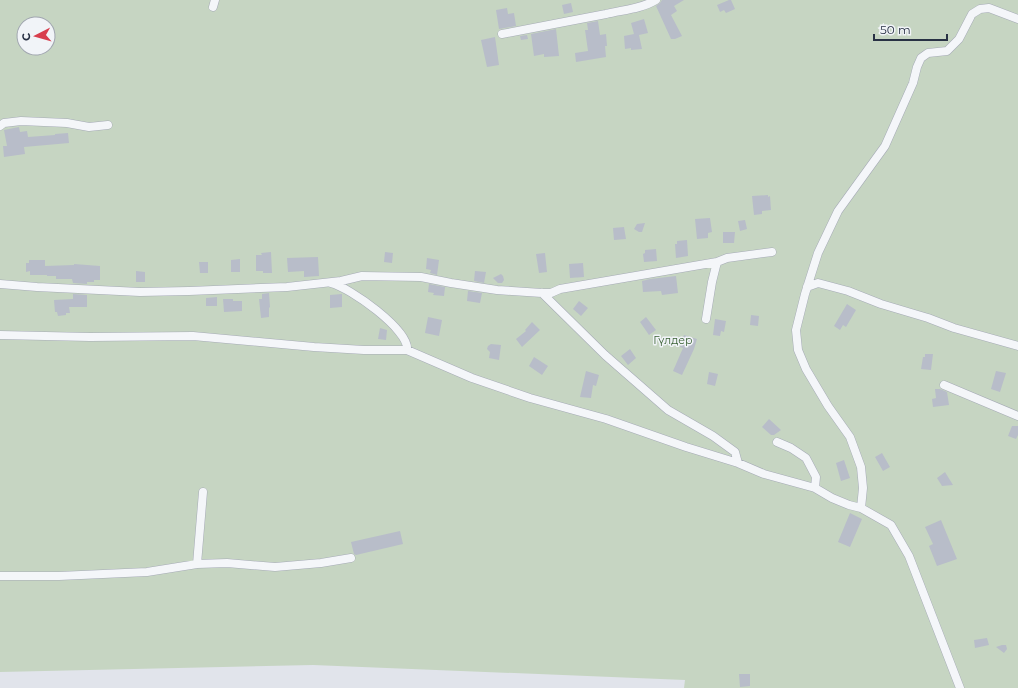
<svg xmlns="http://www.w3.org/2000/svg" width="1018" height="688" font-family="Montserrat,sans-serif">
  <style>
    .green { fill: #c6d5c2; fill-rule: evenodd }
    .building { fill: #b8bdc9 }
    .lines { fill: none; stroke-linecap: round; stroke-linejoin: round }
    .minor-casing { stroke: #a6abb6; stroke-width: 9 }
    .minor { stroke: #f4f6f9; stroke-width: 8 }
    .labels { text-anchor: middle; stroke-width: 3; stroke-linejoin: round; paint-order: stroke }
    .park-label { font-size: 11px; fill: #3a6134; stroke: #f1f4f8 }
  </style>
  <rect width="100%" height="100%" fill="#e1e4eb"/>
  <path class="green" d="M0,0h1018v688h-334l1,-8 -372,-15 -313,7zM24,24h24v24h-24z"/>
  <path class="building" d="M662,0h22l-10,6 3,5 -6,4 11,21 -7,3h-4l-15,-33 4,-3z
    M729,0h2l4,9 -9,4 -2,-3 -4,2 -3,-7z
    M571,3l2,9 -9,2 -2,-9z
    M507,8l1,6 6,-1 2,13 -17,3 -3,-19z
    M644,19l4,14 -9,2 3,14 -11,1v-2l-6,1 -1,-13 10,-2 -3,-11z
    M598,21l2,14 6,-1 1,12h-2l1,11 -30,5 -1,-9 13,-2 -3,-21h3l-1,-7z
    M556,29l3,27 -15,1v-3l-10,2 -3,-22z
    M527,35l1,4 -7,1 -1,-4z
    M495,37l4,28 -12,2 -6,-27z
    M19,127l1,5 7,-1 1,6 27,-2v-1l13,-1 1,10 -45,4 1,7 -21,3 -1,-11h4l-3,-16z
    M768,195v2l2,-1 1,14 -9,1v3l-8,1 -2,-19z
    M710,218l2,14 -4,1v5l-11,1 -2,-20z
    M745,220l2,9 -7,2 -2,-10z
    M645,223l-3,9h-3l-5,-3 3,-5z
    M624,227l2,12 -12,1 -1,-12z
    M723,232h12l-1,11h-11z
    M687,240l1,16 -12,2 -1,-14h2v-3z
    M656,249l1,12 -13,1 -1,-8 2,-1v-3z
    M271,252l1,21h-9v-2h-7v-16h6l-1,-2z
    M385,252l8,1 -1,10 -8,-1z
    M545,253l2,19 -8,1 -3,-19z
    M318,257l1,19 -15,1v-6l-16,1 -1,-14z
    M427,258l12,2 -2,15 -7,-2 1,-3 -5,-1z
    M240,259v13h-9v-12z
    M29,260h16v6l29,-1v-1l26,2v14h-6v2h-7v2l-14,-1 -1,-4h-16v-3h-9v-1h-17v-4l-4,1v-9h3z
    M199,262h9v11h-8z
    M583,263l1,14 -14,1 -1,-14z
    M136,271l9,1v10h-9z
    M475,271l11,1 -2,11 -10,-2z
    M501,274l2,2 1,4 -2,3h-4l-5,-5z
    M676,276l2,17 -16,2 -1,-4 -18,1 -1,-11 8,-2z
    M429,284l16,3 -1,9 -11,-1 1,-2 -6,-1z
    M468,291l14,2 -2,10 -13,-2z
    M269,293l1,14 -1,1v9l-8,1 -2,-19h3v-5z
    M73,294l14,1v12h-18l1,6h-4v2l-8,1 -1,-4h-2l-1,-12 19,-1z
    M342,294v13l-12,1v-13z
    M217,297v9h-11v-8z
    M223,299h10v2h9v10l-18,1z
    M579,301l9,7 -7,8 -8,-7z
    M847,304l9,6 -10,17 -3,-2 -3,5 -6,-4z
    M751,315l8,1 -1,10 -8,-1z
    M428,317l14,3 -3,16 -14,-3z
    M646,317l10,13 -7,5 -9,-13z
    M715,319l11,2 -2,11 -3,-1 -1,5 -7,-1z
    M532,322l8,8 -18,17 -6,-8 10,-8 -1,-1z
    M380,328l7,2 -1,10 -8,-1z
    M684,335l13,4 -3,10 -12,26 -9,-4 10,-23 -3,-1z
    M491,344l10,1 -2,15 -10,-2 1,-6 -3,-3 1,-3z
    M630,349l6,9 -8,7 -7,-9z
    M925,354h8l-2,16 -10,-1 2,-12h2z
    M534,357l14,9 -6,9 -13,-9z
    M586,371l13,4 -3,11 -3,-1 -2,13 -11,-1z
    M996,371l10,2 -6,19 -9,-3z
    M709,372l9,2 -3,12 -8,-2z
    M935,389h5l7,3 2,13 -16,2 -1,-8 4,-1z
    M769,419l12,11 -7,5h-3l-9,-8z
    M1012,426h6v9l-2,4 -8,-3z
    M882,453l8,14 -7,4 -8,-14z
    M844,460l6,18 -9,3 -5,-18z
    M945,472l8,13 -11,1 -5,-8z
    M850,513l12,6 -12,28 -12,-5z
    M941,520l16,39 -20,7 -8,-20 4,-2 -8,-17z
    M400,531l3,13 -47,11 -2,-1 -3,-12z
    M987,638l2,7 -14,3 -1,-8z
    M1002,645h4l1,4 -3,4 -8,-6z
    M739,674h11v12l-10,1z"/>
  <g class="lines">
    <defs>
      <path id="minor" d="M213,7l2,-7
        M502,34c35,-7 69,-13 104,-20 16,-4 35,-5 50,-14
        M0,126l4,-3 17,-2 46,2 22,4 19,-2
        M331,283c18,4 79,47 76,67
        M0,284l37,3 103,5 49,-1 98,-4 54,-6 21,-5 59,1 30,6 46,7 45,3h9l9,-4 157,-27 10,-4 45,-6
        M807,287l11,-4 30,8 33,13 47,14 26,10 64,18
        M542,293l63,62 63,55 45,26 22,16 3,11
        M706,319l6,-37 5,-20
        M0,335l90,2 103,-1 121,11 50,3h43l65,28 58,20 76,21 80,28 52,16 26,11 51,14 17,10 17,7 12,3 30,17 18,31 51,132
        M944,385l74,31
        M777,442l14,6 15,10 10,19 -1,11
        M861,508l2,-20 -2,-21 -11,-30 -22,-31 -22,-37 -8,-19 -2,-20 9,-36 13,-41 20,-42 47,-65 28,-63 4,-16 4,-9 7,-5 19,-2 12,-12 13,-25 8,-5 9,-1 29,11
        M197,564l30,-1 48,4 46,-4 30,-5
        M0,576h59l88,-4 50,-8 6,-72"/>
    </defs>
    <use href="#minor" class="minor-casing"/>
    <use href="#minor" class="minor"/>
  </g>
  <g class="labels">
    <g class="park-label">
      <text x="673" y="344">Гүлдер</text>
    </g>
  </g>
  <g transform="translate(36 36) rotate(264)"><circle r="19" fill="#f1f4f8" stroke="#a1a6b0"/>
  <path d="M0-3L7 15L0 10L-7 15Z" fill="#d83e4d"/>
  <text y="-6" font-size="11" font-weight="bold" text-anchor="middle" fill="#283144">С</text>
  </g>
  <path d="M874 34v6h73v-6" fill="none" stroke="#283144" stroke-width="2"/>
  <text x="880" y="34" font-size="12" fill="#283144" stroke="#f1f4f8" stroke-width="3" paint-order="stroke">50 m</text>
</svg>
